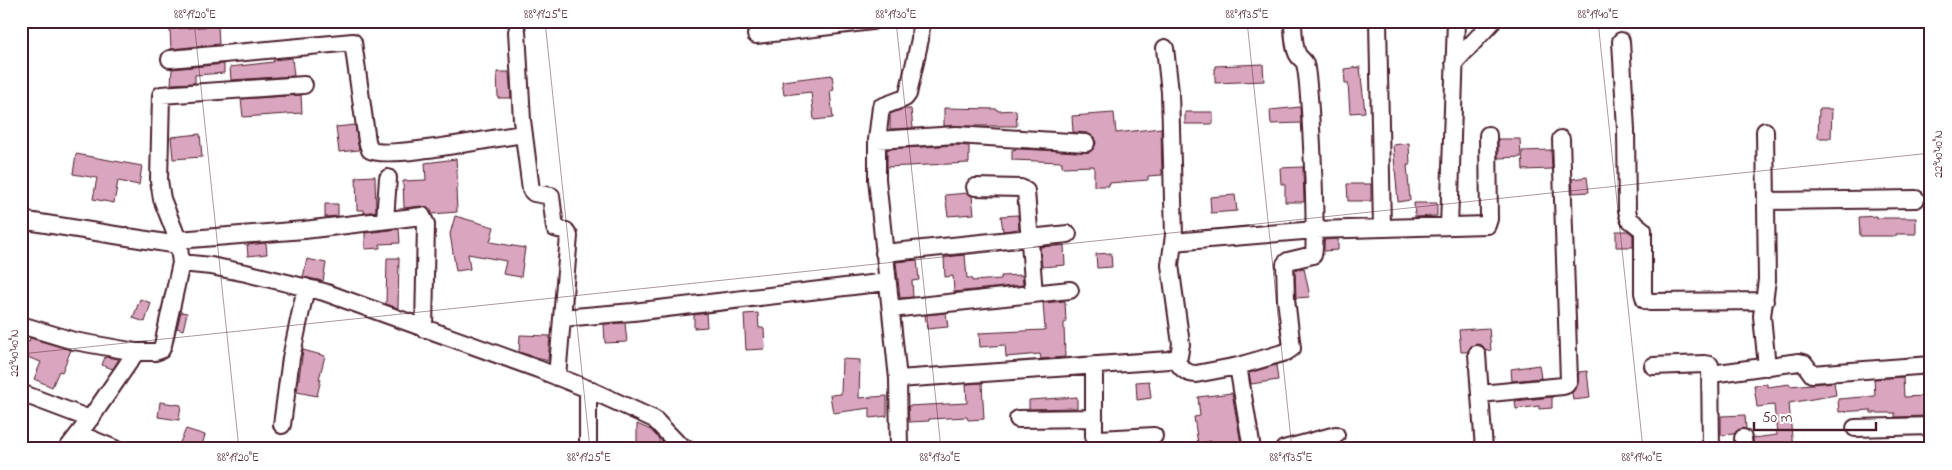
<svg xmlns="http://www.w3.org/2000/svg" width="1952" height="470" font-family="'Indie Flower',sans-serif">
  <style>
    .building { fill: #daa5bf; stroke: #4a1f2b }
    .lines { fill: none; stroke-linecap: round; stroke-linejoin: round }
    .minor-casing { stroke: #4a1f2b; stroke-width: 20 }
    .minor { stroke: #fff; stroke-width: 16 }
    .ticks { fill: none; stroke: #4a1f2b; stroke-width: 1; stroke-opacity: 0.45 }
    .neatline { fill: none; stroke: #4a1f2b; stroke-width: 2 }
    .ticks-label { font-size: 12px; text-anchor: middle; fill: #4a1f2b }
  </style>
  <rect width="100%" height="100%" fill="#fff"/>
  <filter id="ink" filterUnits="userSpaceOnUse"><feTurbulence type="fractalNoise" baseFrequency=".02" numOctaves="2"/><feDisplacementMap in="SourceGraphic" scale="10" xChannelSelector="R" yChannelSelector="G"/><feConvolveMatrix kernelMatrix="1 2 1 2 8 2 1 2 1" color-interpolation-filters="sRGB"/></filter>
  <g filter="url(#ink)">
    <path class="building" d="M218,26l1,18 -48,5 -1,-20z
      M292,58l2,18 -63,4 -1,-13 44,-5 -1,-2z
      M224,64v9l-29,2v8l-24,1 1,-15z
      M1263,64l1,17 -49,2v-17z
      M1360,67l5,45 -15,1 -2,-30h-3l-1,-14z
      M497,72h12l2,26h-13z
      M832,75l2,15 -4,1 3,27 -19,2 -3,-28 -27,3 -2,-14z
      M301,95l1,18 -59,4 -2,-18z
      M1300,107l1,16 -30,1 -1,-14z
      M944,108l53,1 1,2 18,-1 1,16h-73z
      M903,109h8l2,19 -23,1v-15z
      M1819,109h13l-1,29h-13z
      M1185,112h28v12h-28z
      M1114,113l2,20 45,-5 1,47 -14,1v4l-39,3v3h-15v-20l-32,1v-5l-50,-2v-10l5,-1 73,3 6,-8 -1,-6 -8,-5 -14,-1 -1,-16z
      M355,125l4,25 -20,2 -3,-25z
      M200,134l2,23 -29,2 -2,-22z
      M1498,139h22l1,18 -23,1z
      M1409,143l1,22h-3l3,35 -12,2 -5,-57z
      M956,145l13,1v17l-82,4v-18z
      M1551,150l1,19 -29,1 -1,-19z
      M76,154l66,12 -3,19 -21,-4 -4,22 -21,-4 4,-21 -24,-4z
      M456,159l2,29h-2l1,24 -25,2 -1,-5 -10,-3 -17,2 -1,-27 23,-1 -1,-17z
      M1303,167l1,35h-19v-18h-4l-1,-16z
      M375,176l1,35 -12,2v-3h-7l-1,-33z
      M1587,177l2,15 -16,1 -1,-14z
      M1347,184h24v17h-23z
      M968,193l4,3 2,18 -26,2 -3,-21z
      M1235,195l2,16 -26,2 -1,-16z
      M1414,203h23v13l-22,1z
      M325,204h13v12l-13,1z
      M1018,215l1,14 -16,2 -2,-15z
      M455,216l39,11 -4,15 35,6 -4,29 -18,-3 3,-13 -38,-7 2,15 -14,2 -6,-37z
      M1877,216v2h39v16h-20v2h-36l-1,-19z
      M399,229l1,14 -20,1v4l-15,1v-16z
      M1616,231h12l5,4v12h-17z
      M1338,239v11l-14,1v-11z
      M266,243l1,11 -19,2 -1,-11z
      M1064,245l1,20 -23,2 -2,-20z
      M1111,253l1,14 -15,1 -1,-14z
      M965,255l2,23h5v3l29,-2v-3l21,-1 1,10 -69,7 -1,-16 -8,1 -1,-20z
      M387,258h12l-1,50 -12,-4z
      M307,259l19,4 -3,18 -20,-4z
      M917,260l2,20 -7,1 1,16 -13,1 -4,-36z
      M1304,268l6,29 -14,1 -1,-28z
      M140,299l11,4 -6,19 -12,-4z
      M1065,301l1,21 -2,1 1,34 -24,2 -1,-5 -34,3 -1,-12 -25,2 -1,-14 66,-3 -2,-27z
      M181,312l6,1 -4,17 -6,-2z
      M706,313l1,14 -13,1v-13z
      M758,313l1,15h5l1,21 -19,1 -2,-36z
      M946,313l2,14 -21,2 -2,-14z
      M625,323l2,19 -22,1 -1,-19z
      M1489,328l2,22 -5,1 -4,-6 -5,-1 -6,2 -3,6h-7l-2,-22z
      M520,335l30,1 -2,25 -29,-9z
      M30,338l41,12 -9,22 -3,-1 -7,16 -18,-8 7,-17 -20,-7v-15l8,2z
      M303,350l22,6 -6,23h2l-4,17 -20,-4z
      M105,357l14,2 -6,10 -11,-4z
      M842,359l18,1 -1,38 28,-2v20l-17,2v-10l-37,5 -3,-18 11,-1z
      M1276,365l2,15 -27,4 -2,-11z
      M1539,365l2,13 -29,3 -1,-12z
      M1587,371l3,27 -17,2 -1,-7 5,-7 2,-14z
      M1903,377l1,20 21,-1 1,20 -31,1v-4h-24v-3l-32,2 -1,-13 37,-3 -1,-17z
      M1149,381l2,17 -14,2 -1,-18z
      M1834,382l2,13 -47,8 4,46h-39l-1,-11 24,-3 -3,-30 -17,2 -3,-22 13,-1v3l23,-3v2z
      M982,383l2,36 -16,1 -1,-3 -38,2v2l-20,1 -1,-16 59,-3 -1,-19z
      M1232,393l10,56h-30l-1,-8 -13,3 -4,-27 6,-1 -2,-19z
      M1077,397v11l-48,1v-9z
      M1552,397v11l-13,1v-3l-23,3 -1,-8z
      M160,402l21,3 -2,15 -21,-3z
      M1745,415l1,14 -8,1 -4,4 -13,1v-19z
      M637,424l14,6 8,9 1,10h-23z
      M186,429l19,6 -4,14h-24z"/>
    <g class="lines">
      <defs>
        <path id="minor" d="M1378,21l4,207
          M517,31l5,89 9,70 3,3 17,3 4,32 11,3 3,5 -12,141
          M756,35l116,-14
          M1621,41l5,89 1,80 2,9 14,11v63l2,7 5,2 115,-1
          M170,59l183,-17 14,99 3,9c18,10 127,-13 154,-16
          M1454,63l39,-42
          M1765,131l2,149 -5,36 5,51
          M877,140l79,-5 130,8
          M975,187l46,1 5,3 8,103
          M1766,201l150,-2
          M21,220l157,25
          M385,220l3,-42
          M1449,226l7,-205
          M178,240l126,-10 118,-14 4,8 -2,105
          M1173,242l142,-12 172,-5 2,-6 -1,-84
          M884,253l184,-19
          M181,263l30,3 35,7 78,19 214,77 50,20 66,30 23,24 10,6
          M891,309l179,-19
          M562,318l71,-6 254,-30
          M21,325l53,16 62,11
          M1477,354l7,95
          M1175,359c6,8 10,15 21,15l42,-8 48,-14 6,-4 -6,-49 -1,-35 3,-3 25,-6c5,-10 -3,-174 -8,-191 -1,-4 -5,-5 -7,-9 -4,-6 -5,-26 -5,-34
          M1094,365v71l6,3 54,-3
          M1238,366l14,83
          M1653,366l51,-2 6,1 1,84
          M1711,374l88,-12 5,1 8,11 119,-9
          M898,379l271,-19 10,-4 2,-12 -11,-79 4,-30 -4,-143 -5,-44
          M21,393l69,26
          M1480,394l83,-8 3,-1 3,-4 -8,-242
          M1018,419l75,-1
          M282,425l9,-67 15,-71
          M1855,428l76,-2
          M79,434l36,15
          M1743,438l1,11
          M67,449l23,-30 46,-67h19l6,-2 2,-5 18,-82 -3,-23 -16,-41 -3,-19 2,-85 143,-10
          M588,449v-60
          M899,449l-1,-70 -21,-200v-39l4,-33 24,-9 3,-4 12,-55 1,-18
          M1284,449l52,-14"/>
      </defs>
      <use href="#minor" class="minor-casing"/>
      <use href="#minor" class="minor"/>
    </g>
  </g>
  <path class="ticks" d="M194,21l45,428M545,21l45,428M896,21l45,428M1247,21l45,428M1598,21l45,428M21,354l1910,-201"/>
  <rect width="1952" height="470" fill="none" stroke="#fff" stroke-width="55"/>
  <path d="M1754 422v8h122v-8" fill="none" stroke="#4a1f2b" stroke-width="2.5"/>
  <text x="1762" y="422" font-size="15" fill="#4a1f2b" stroke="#ffffff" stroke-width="4" paint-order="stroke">50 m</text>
  <rect x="28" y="28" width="1896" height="414" class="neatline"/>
  <g class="ticks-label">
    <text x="195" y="18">88°19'20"E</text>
    <text x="546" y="18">88°19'25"E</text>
    <text x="896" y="18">88°19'30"E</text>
    <text x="1247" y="18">88°19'35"E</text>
    <text x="1598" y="18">88°19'40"E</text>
    <text transform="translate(1938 154) rotate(-90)" y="4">22°40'40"N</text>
    <text transform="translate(14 353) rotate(-90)" y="4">22°40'40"N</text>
    <text x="238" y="461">88°19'20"E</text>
    <text x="589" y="461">88°19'25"E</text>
    <text x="940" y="461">88°19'30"E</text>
    <text x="1291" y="461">88°19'35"E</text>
    <text x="1642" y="461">88°19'40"E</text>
  </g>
</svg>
